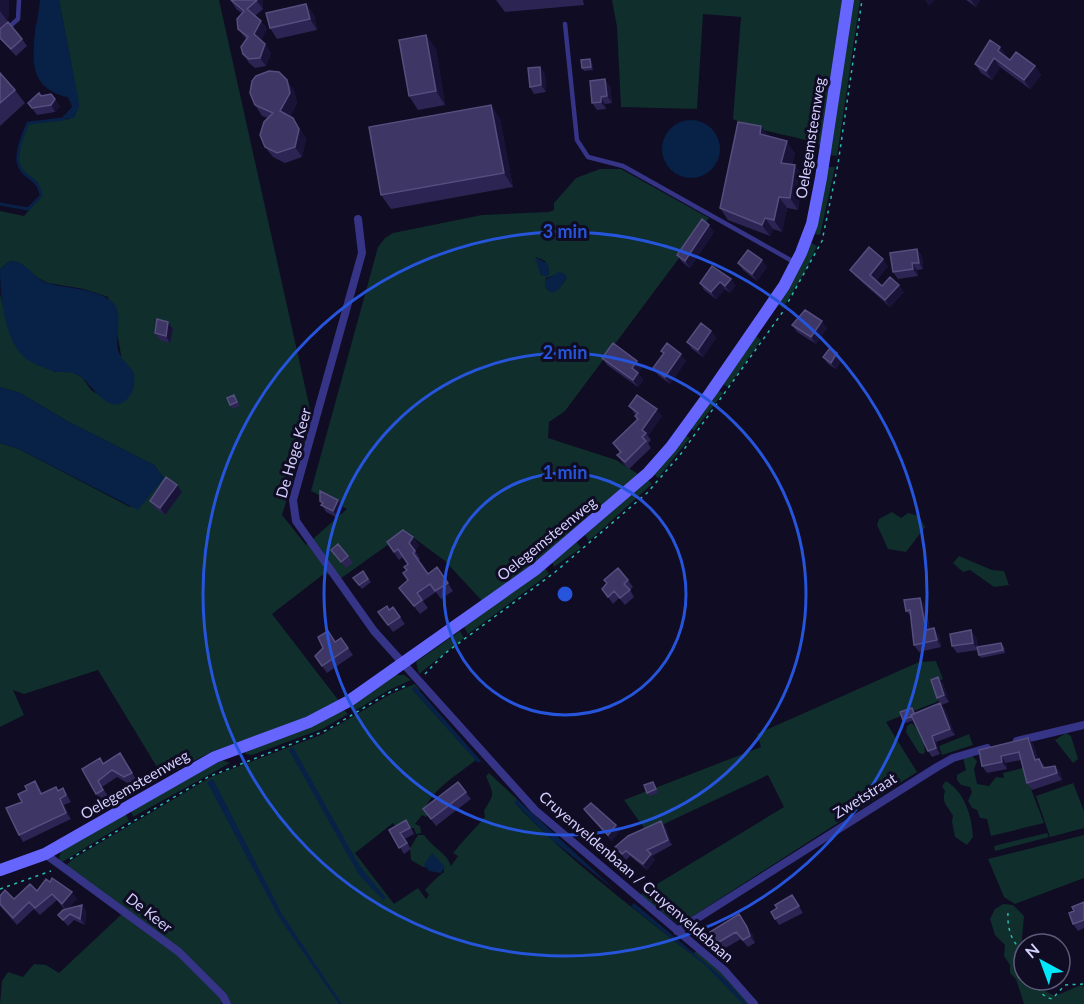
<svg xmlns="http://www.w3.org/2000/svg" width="1084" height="1004" font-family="Lato,sans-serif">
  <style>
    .green { fill: #0f2e2c; fill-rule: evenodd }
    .water { fill: #082147 }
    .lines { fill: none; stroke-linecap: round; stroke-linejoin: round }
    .stream { stroke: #082147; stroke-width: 3 }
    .path { stroke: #26bcaf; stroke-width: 1.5; stroke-dasharray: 3 4.5; stroke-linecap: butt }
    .lane { stroke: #353486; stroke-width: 4.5 }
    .street { stroke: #353486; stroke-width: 8 }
    .secondary { stroke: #66f; stroke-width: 12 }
    .wall { fill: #2c2453 }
    .shaded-wall { fill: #191338 }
    .building { fill: #3e3665; stroke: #554e7e; stroke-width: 1.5 }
    .ring { fill: none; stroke: #2654da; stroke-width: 3 }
    .labels { text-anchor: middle; stroke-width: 6; stroke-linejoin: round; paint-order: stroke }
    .street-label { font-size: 15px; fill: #d3cfff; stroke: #100c23 }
    .centre { fill: #2654da; stroke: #100c23; stroke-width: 3 }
    .ring-label { font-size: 18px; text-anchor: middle; font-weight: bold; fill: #2654da; stroke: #100c23; stroke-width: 6; stroke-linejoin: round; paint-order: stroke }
  </style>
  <rect width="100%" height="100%" fill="#100c23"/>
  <path class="green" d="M59,0h160l93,418 -30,97 24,30 41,-36 -36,-18 67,-244 7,-9 8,-5 89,-18 67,-3 5,-2v-7l22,-25 24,-9h21l88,49 -144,193 -16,11 -1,16 68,22 22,14 -97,84 -58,44 -38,-41 -39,-29 -66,47 -15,-6 -53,41 67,87 -27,14 -101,37 -48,25 -65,-107 -74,24 -11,-4 11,25 -24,12v-284l19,6 111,58 34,-29 -10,-13 -87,-44 -47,-28 -20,-6v-93l8,32 11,25 36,21h17l10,5 9,13 22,13 12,-2c-2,-37 -6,-69 -17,-104l-24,-8 -36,-6 -10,-5 -18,-15 -10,-2 -10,8v-58l24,5 17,-20c-3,-29 -41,-11 -13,-73l41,-4 10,-12zM536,257l9,4 4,11 -8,3zM555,275l12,3 -9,12 -9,1 -4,-4 1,-9z
    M612,0h230l-22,145c-28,-11 -61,-12 -87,-26l8,-102 -38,-3 -6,95 -76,-2 -4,-80z
    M853,0h7l-23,156 -7,-1z
    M828,167h7l-15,68 -6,-1z
    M811,243l6,3 -11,24 -23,38 -5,-4z
    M756,336l5,4 -33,47 -5,-3z
    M718,390l5,3 -29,38 -3,-3z
    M685,435l5,3 -32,40 -4,-4z
    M648,480l4,4 -63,57 -4,-6z
    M892,512l9,6 7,-5 11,3 6,11 -19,25 -18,-3 -11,-24 2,-6z
    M577,542l4,6 -27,19 -2,-5z
    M959,556l33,14 12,1 5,14 -15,2 -24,-17 -7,2 -10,-9z
    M545,568l4,6 -81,60 -4,-7z
    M460,631l4,7 -45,36 -3,-12z
    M936,661l7,18 -11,5 7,17 -53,21 31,50 -238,153 -40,-30 145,-88 -16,-32 -121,57 -23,-32 137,-53 -4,-13 162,-72z
    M396,675h8l7,5 -24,11 -34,21 -3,-6z
    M415,684l66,77 -61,-71 -8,-1 64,71c-18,14 -40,27 -50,46l4,6 -4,5 -4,-2 -7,9 5,2 1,7 -5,1 -2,-6 -16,2 -5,-7 -38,30 39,51 24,-16 8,11 3,-4 -4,-5c7,-8 10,-11 19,-18v-3l-21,-2 -12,-7 -1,-12 8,-13h6c8,12 23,18 27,31l7,-10 -5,-3c10,-13 21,-23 32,-36l-1,-6c11,-19 10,-15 2,-35l3,-3 28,26 -2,4c52,56 116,103 176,151l7,-3 8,2 45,51h-520l-9,-15 -1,15h-221l2,-23 6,-9 15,5 11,-13 12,1 13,8 64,-60 -58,-47 8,-7 138,-82 112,-43 68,-40z
    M344,710l4,4 -26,15 -70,26 -7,-1 1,-4z
    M912,723l5,6 4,-1 5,11 -2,5 1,8 -2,2 -4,-1 -13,-21 1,-6z
    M1066,733l5,3 7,23 -5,4 -18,-23z
    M969,734l4,11 -31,10 -3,-9z
    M971,755l6,6 -3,8 3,15 12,2 7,-9 8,1 -1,-5 20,-5 21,55 -53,13 -4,-17 -7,-1 -3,-8 -5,-2 -4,-7 4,-9 -2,-5 -9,-2 -4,-5v-5l9,-5 -3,-12z
    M221,760l9,3 -97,54 -2,-6z
    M946,781c19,11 26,36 27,56l-6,8 -12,-8 -3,-15 1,-6c-5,-10 -12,-13 -8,-25l-3,-5z
    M1073,783l11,28v17l-34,9 -14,-41z
    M126,814l3,7 -67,41 -3,-3 2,-8z
    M1047,833l2,4 -54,14 -1,-5z
    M1084,835v43l-69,26 -11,-7 -16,-38z
    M1003,904l10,1 11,11 -2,22 2,42h19l2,11 10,5 26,-11 3,2v17h-60l-8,-25 -6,-6v-8l-6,-9 1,-11 -10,-10 -5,-16 5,-10z"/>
  <path class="water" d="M40,0h19l19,97 1,10 -5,11 -11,1 11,-12 -5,-11c-48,-12 -33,-57 -29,-96z
    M662 149a29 29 0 1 1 58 0a29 29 0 1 1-58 0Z
    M535,257l13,7 1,10 -2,3 -6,-2z
    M10,261c17,0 21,15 35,21 16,6 34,5 50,11 36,11 19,30 23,57 2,9 12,16 16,23 1,9 0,20 -7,26 -18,19 -37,-17 -47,-23 -9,-6 -18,-2 -27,-5 -9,-3 -22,-8 -29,-14 -20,-18 -24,-63 -24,-88z
    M559,272l6,2 2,4 -9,12 -6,3 -7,-6v-7z
    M0,387l20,6 47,28 87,44 10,13 -26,32 -119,-61 -19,-6z
    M415,686l4,4 62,71 -3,2 -66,-74z
    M293,747l66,118 27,33 -3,2 -24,-25 -70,-125z
    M213,779l69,135 60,90h-3l-60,-87 -72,-135z
    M517,799l99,92 -65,-52 -37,-37z
    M432,853l13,14 -4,6 -12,-2 -5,-6z
    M634,903l93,78 20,23h-4l-37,-38 -75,-60z"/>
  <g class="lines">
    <path class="stream" d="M0,204l28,5 13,-13c-3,-29 -41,-11 -13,-73l35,-4 11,-12 -5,-11c-40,-9 -35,-36 -32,-70"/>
    <path class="path" d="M425,674l19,-20 110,-81 93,-80 33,-38 102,-142 40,-72 16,-77 24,-164
      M70,859l138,-82 119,-47 63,-38 18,-7
      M0,889l51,-18
      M1008,913c-1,13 3,31 16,38
      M1038,980c0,11 4,16 14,19l13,-14 19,-1"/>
    <path class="lane" d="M565,24l12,116 11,17 35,9 171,96
      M0,35l18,-16 1,-19"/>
    <path class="street" d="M358,219l4,34 -69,247 3,21 78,110 161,179 189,160 30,34
      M1017,741l67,-16
      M45,854l134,98 44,44 4,8
      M677,931l260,-164 16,-9 34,-10"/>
    <path class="secondary" d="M0,870l45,-16 170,-97 94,-35 40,-21 187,-132 112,-96 23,-26 40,-55 73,-106 17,-33 11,-29 9,-46 27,-178"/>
  </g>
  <path class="wall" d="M0,0h9l-1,22 -6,6 20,11 5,7 -11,10 -16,-17z
    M263,0v9l-8,7 6,5 6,8 -6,11 4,4 6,9 -5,13 -11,2 -6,-5 -6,-9 3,-15 -8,-10 4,-16 -5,-3 -6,-9z
    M496,0h87l1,5 -79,7z
    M966,0h14l-4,7z
    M306,4l8,11 3,15 -40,9 -7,-11z
    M426,35l10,14 9,56 -27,5 -9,-14z
    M1000,47l6,10 4,3 25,6 6,9 -11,14 -30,-22 -8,13 -11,-7 -6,-9z
    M592,62l1,8 -9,1 -2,-3z
    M540,67l5,7 1,18 -12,2 -4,-7z
    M0,73l15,17 10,13 -25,23z
    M610,86l2,17 -7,1 1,5 -9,1 -5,-7z
    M294,90l3,13 -7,14 3,1 13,21 -4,18 -17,6 -12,-6 -8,-10 3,-29 -6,-2 -7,-11z
    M41,96l19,10 -5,6 -18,3 -9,-12z
    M491,105l9,14 13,68 -122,22 -10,-14z
    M761,126l8,11 26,16 -3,12 11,12 -5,33 -11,-2 -5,24 -9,-3 -3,7 -42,-16 -8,-12z
    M714,232l-24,36 -8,-6 -5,-7z
    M917,249l5,7 1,13 -6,1 1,6 -20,3 -5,-7z
    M738,263l29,4 -10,14 -14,-11z
    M888,266l-12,15 6,5 22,6 -14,15 -35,-31 -5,-6z
    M731,279l4,7 -5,7 -5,-4 -9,10 -12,-9 -4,-7z
    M792,325l35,3 -11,16 -19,-12z
    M173,329l-3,14 -10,-3 -5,-7z
    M711,331l5,7 -13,19 -11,-8 -5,-7z
    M661,351l25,10 -16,23 -12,-9 -5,-7 11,-14z
    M837,353l5,7 -6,9 -8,-5 -5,-7z
    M602,358l35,3 5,7 -4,5 5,7 -5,7 -31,-22z
    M234,395l6,11 -8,3 -2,-4z
    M629,406l33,10 -14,20 3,4 -3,3 3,5 -22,21 -7,-7 -5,-7 3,-2 -7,-10 24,-23 -2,-4 1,-1 -2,-2z
    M182,492l-17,23 -10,-7 -5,-7z
    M338,500l5,7 -5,11 -12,-6 -6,-11z
    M387,542l32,3 -4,6 5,8 -2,2 10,13 9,-7 16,24 -12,8 -5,-7 -13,9 5,7 -8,6 -21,-26 9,-8 -1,-10 1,-6 -5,-7 -4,3z
    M331,550l17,6 5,7 -7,5z
    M363,571l8,11 -9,7 -9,-11z
    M628,580l5,7 -3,3 4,7 -9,8 -6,-7 -6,6 -11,-15z
    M925,605l5,24 9,6 2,12 -22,5 -5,-7 -3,-29 -5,-5z
    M393,607l12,17 -12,8 -15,-20 11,-2z
    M976,637l2,10 23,-4 3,4 1,6 -24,5 -2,-3 -1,-5 -21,3 -5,-7z
    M341,638l12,17 -26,18 -12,-17z
    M938,677l5,7 6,18 -7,3 -5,-7z
    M912,708l3,5 30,-4 10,26 -19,7 4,12 -8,3 -4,-6 -14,-31 -8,3 -3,-3z
    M1028,738l5,6 5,15h1l6,8 10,-1 5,6 2,8 -30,10 -5,-7 -6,-23 -15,3 1,6 -20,4 -5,-7z
    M120,753l16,26 -7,5 -12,-7 -15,10 6,9 -7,5 -5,-7 4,-36 3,5z
    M35,781l7,12 14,-6 2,3 5,-2 8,14 -7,3 7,14 -48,23 -4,-7 8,-45z
    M458,782l13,17 -35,27 -13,-17z
    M653,782l5,11 -8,3 -3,-3z
    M584,809l32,16 4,5 -8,11 -24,-26z
    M661,821l4,5 7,19 -20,11 3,4 -8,10 -17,-14 -4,4 -11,-13z
    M410,826l4,8 -9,5 6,10 -7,5 -15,-24z
    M46,879l31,20 -8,9 13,-3 4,6 -1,14 -11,-5 -6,6 -10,-11 7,-5 -8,-10 -17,15 -6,-6 -17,16 -17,-19v-10l14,3 23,-8z
    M792,895l11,18 -24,12 -4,-6 2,-11z
    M1084,902v26l-6,3 -5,-7 1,-13z
    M739,914l13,20 3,9 -7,4 -7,-8 -19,11 -12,-18z"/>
  <path class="shaded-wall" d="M0,0h9l-1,22 -8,-11z
    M257,0h6v9l-6,-8z
    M925,0h10l-6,6z
    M971,0h9l-4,7z
    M306,4l8,11 3,15 -7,-11z
    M261,21l6,8 -7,13 -6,-8z
    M426,35l10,14 9,56 -9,-14z
    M265,44l6,9 -5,13 -6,-8z
    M1000,47l7,9 -3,4 -6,-9z
    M994,58l6,9 -8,13 -6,-9z
    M590,59l2,3 1,8 -2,-3z
    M1035,66l6,9 -11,14 -6,-9z
    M540,67l5,7 1,18 -5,-7z
    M605,79l5,7 2,17 -5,-7z
    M287,80l7,10 3,13 -9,19 -8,-11z
    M601,97l4,7 1,5 -5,-7z
    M55,99l5,7 -5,6 -4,-7z
    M491,105l9,14 13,68 -9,-14z
    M293,118l13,21 -4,18 -7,-10z
    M761,126l9,11 -10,-3z
    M787,141l8,12 -5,22 -9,-12z
    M795,165l8,12 -5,33 -8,-12z
    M779,197l8,11 -5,24 -8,-12z
    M765,218l8,11 -3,7 -8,-11z
    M709,225l5,7 -24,36 -5,-7z
    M917,249l5,7 1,13 -4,-6z
    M883,259l5,7 -13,16 -5,-7z
    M762,260l5,7 -10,14 -5,-7z
    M912,263l5,7 1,6 -5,-7z
    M731,279l4,7 -5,7 -5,-7z
    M720,282l5,7 -9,10 -5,-7z
    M899,285l5,7 -14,15 -5,-7z
    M822,321l5,7 -11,16 -5,-7z
    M168,322l5,7 -3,14 -4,-7z
    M711,331l5,7 -13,19 -5,-7z
    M837,353l5,7 -6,9 -5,-6z
    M681,354l5,7 -16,23 -5,-7z
    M637,361l5,7 -5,7 -5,-7z
    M638,373l5,7 -5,7 -5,-7z
    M657,409l5,7 -14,20 -6,-6z
    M177,485l5,7 -17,23 -5,-7z
    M338,500l5,7 -5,11 -5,-7z
    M413,537l6,8 -4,6 -6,-8z
    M920,598l5,7 6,32 -5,-7z
    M934,628l5,7 2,12 -4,-7z
    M971,630l5,7 2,13 -5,-7z
    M938,677l5,7 6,18 -5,-7z
    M940,703l5,6 10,26 -5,-6z
    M932,736l4,6 4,12 -4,-6z
    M1028,738l5,6 7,23 -5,-7z
    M1001,756l5,7 1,6 -5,-7z
    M1055,766l5,6 2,8 -5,-7z
    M60,799l4,6 7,14 -5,-6z
    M661,821l4,5 7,19 -4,-5z
    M616,825l4,5 -8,11 -4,-6z
    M651,854l4,6 -8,10 -4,-6z
    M72,892l5,7 -10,12 -5,-7z
    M82,905l4,6 -1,14 -5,-6z
    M739,914l13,20 3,9 -5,-7z"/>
  <path class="building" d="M231,0h26l-10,9 14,12 -7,13 11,10 -5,14 -11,1 -6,-5 -2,-7 7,-10 -10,-8 -1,-10 7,-8z
    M306,4l4,15 -40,9 -4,-15z
    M8,22l14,17 -11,10 -11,-11v-9z
    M426,35l10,56 -27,5 -10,-56z
    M990,40l10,7 -2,4 12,9 6,-8 19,14 -11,14 -30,-22 -8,13 -11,-7z
    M590,59l1,8 -9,1 -1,-8z
    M540,67l1,18 -11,2 -2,-19z
    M269,71l10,1 8,8 3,13 -10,18 13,7 6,11 -4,18 -18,6 -12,-6 -5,-12 4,-13 9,-9 -18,-8 -5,-12 2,-12 4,-5z
    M0,73l15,17 -15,13z
    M605,79l2,17 -6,1v5l-9,1 -2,-22z
    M39,93l2,3 10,-2 4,5 -4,6 -19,3 -4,-5z
    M491,105l13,68 -123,22 -12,-68z
    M738,122l23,4 -1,8 27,7 -6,22 14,2 -5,33 -11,-1 -5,23 -9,-2 -3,7 -42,-17z
    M702,219l7,6 -24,36 -8,-6z
    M869,247l14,12 -13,16 12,11 8,-9 9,8 -14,15 -35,-30z
    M917,249l2,14h-7l1,6 -20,3 -3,-19z
    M748,250l14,10 -10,14 -14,-11z
    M712,266l19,13 -6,7 -5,-4 -9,10 -11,-9z
    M805,310l17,11 -11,16 -19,-12z
    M157,319l11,3 -2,14 -11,-3z
    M701,323l10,8 -13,19 -11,-8z
    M613,343l24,18 -5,7 6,5 -5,7 -31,-22z
    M667,343l14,11 -16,23 -12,-9 11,-15 -3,-2z
    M830,348l7,5 -6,10 -8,-6z
    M234,395l3,7 -7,3 -3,-7z
    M637,395l20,14 -15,21 4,3 -4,4 4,4 -21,21 -8,-7 4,-3 -8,-9 25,-24 -3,-3 3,-3 -9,-7z
    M166,477l11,8 -17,23 -10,-7z
    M320,491l18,9 -5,11 -12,-6 2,-2 -3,-2z
    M403,530l10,7 -4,6 6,8 -2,2 15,21 9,-7 11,16 -13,8 -5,-7 -13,9 5,7 -8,6 -15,-18 9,-8 -5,-7 4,-3 -3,-3 4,-3 -10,-15 -4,3 -7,-10z
    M338,544l10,12 -7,6 -10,-12z
    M618,568l10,12 -4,4 6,6 -10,8 -6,-7 -6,6 -6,-8 5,-6 -3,-3z
    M363,571l5,8 -9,6 -6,-7z
    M920,598l6,32 8,-2 3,12 -23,5 -4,-35 -4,1 -2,-11z
    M387,606l2,4 4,-3 7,10 -12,8 -10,-13z
    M971,630l2,13 -21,3 -2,-12z
    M328,631l7,11 6,-4 7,10 -26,18 -7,-10 8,-8 -5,-11z
    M1001,643l2,7 -24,5 -2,-8z
    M938,677l6,18 -7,3 -6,-18z
    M940,703l10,26 -18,7 4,12 -8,3 -17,-36z
    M912,708l2,5 -3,2 1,1 -9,4 -3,-8z
    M1028,738l7,22 4,-1 4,9 12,-2 2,7 -30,10 -8,-31 -18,4 1,6 -20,4 -3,-16z
    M120,753l12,20 -8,4 -12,-7 -14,11 5,9 -7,4 -14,-25 18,-11 3,6z
    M35,781l6,13 15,-7 2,4 5,-3 3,7 -6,4 6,14 -47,22 -13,-27 16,-6 -4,-8 9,-4 -2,-4z
    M458,782l8,10 -35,27 -8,-10z
    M653,782l3,7 -9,4 -3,-8z
    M591,803l25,22 -8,10 -24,-26z
    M406,820l4,8 -10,5 7,10 -8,5 -10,-18z
    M661,821l7,19 -21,10 4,4 -8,10 -17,-13 -4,3 -7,-7 13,-11z
    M52,878l20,14 -10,12 -10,-10 -17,14 -6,-6 -16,16 -13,-14v-8l5,-6 9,9 16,-15 7,7 9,-12 4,3z
    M792,895l7,11 -24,13 -4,-7 6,-4 -2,-3z
    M1084,902v18l-11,4 -4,-11 5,-2 -2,-4z
    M82,905l-2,14 -10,-5 -7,6 -5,-5 5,-5z
    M739,914l8,13 3,9 -7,4 -7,-8 -19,11 -7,-11z"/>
  <g class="ring">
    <circle cx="565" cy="594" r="121"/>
    <circle cx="565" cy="594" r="241"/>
    <circle cx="565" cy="594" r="362"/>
  </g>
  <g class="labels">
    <g class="street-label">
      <text transform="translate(811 138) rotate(-81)" y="5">Oelegemsteenweg</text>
      <text transform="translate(294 453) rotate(-74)" y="5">De Hoge Keer</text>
      <text transform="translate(547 539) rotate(-39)" y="5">Oelegemsteenweg</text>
      <text transform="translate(135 785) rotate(-30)" y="5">Oelegemsteenweg</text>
      <text transform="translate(865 796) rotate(-32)" y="5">Zwetstraat</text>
      <text transform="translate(636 877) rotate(41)" y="5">Cruyenveldenbaan / Cruyenveldebaan</text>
      <text transform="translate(149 913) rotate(38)" y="5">De Keer</text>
    </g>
  </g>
  <circle cx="565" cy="594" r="9" class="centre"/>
  <g class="ring-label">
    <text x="565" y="238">3 min</text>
    <text x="565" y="359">2 min</text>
    <text x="565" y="479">1 min</text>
  </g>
  <g transform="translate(1042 962) rotate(319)"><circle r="28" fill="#100c23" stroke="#5e5a7b" stroke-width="1.5"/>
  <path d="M0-4.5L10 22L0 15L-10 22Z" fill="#00e7fa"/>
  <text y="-9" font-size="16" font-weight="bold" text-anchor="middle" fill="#d3cfff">N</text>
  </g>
</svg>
